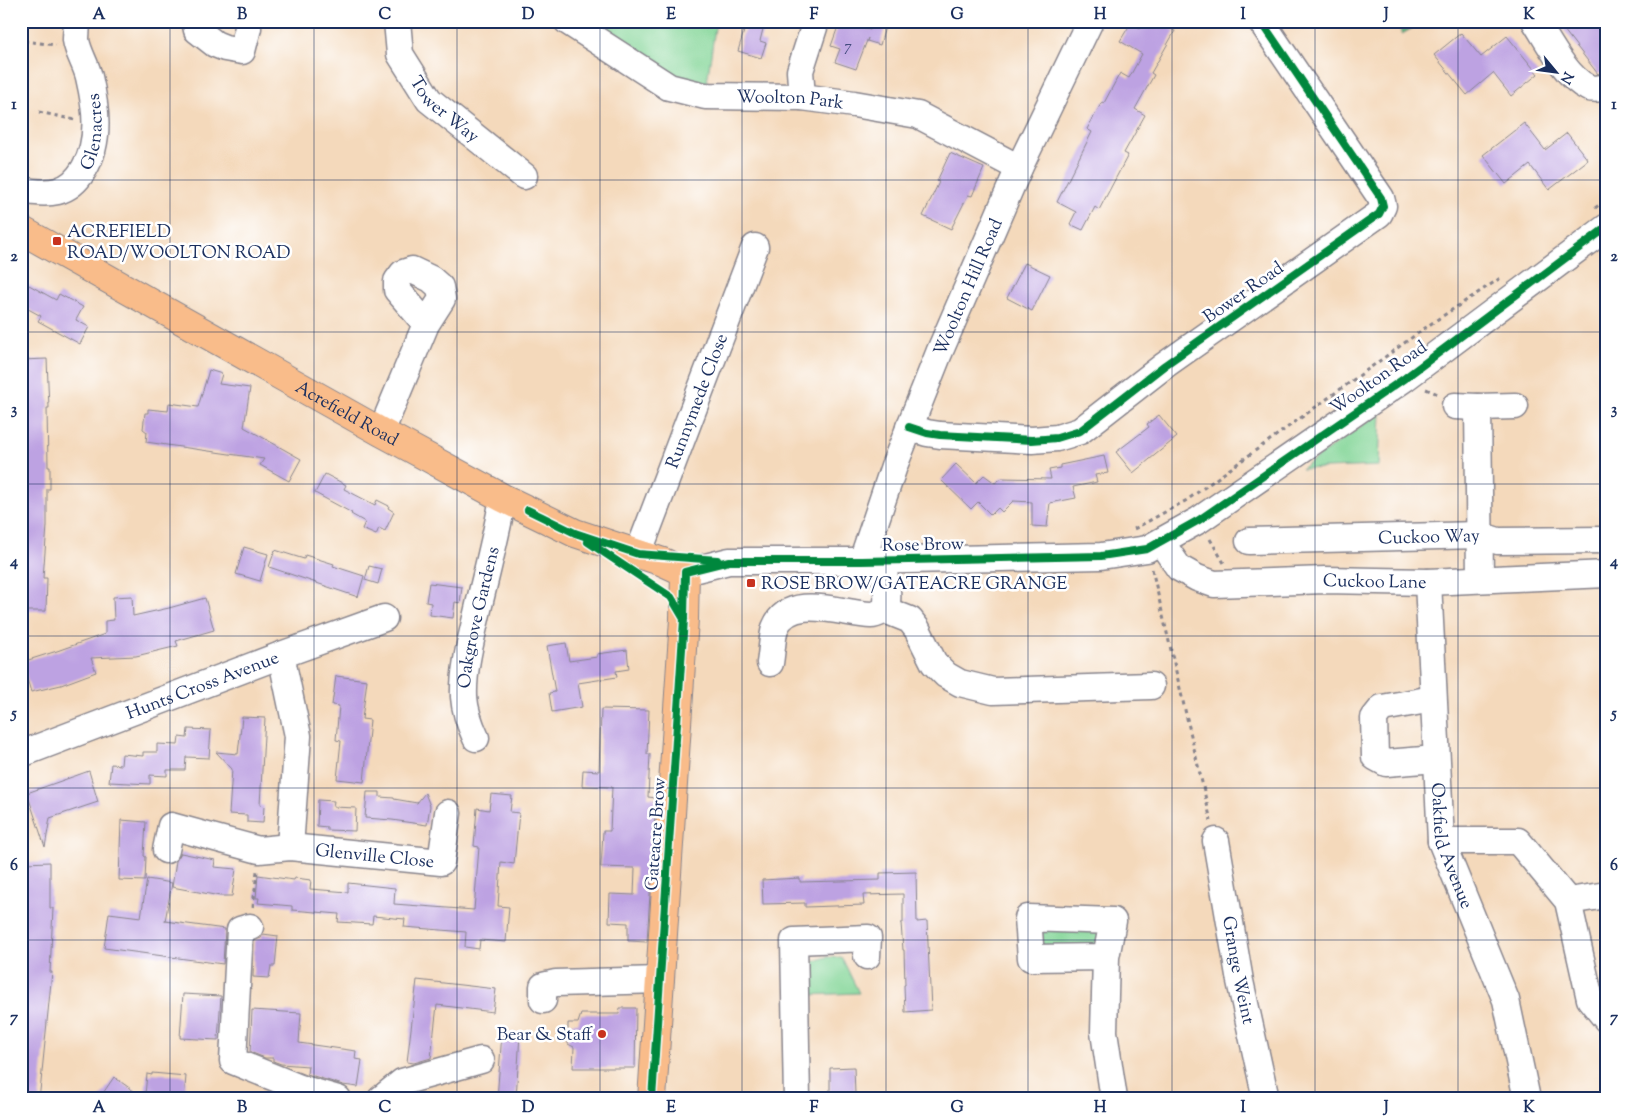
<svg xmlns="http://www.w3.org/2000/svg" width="1628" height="1120" font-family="'Sorts Mill Goudy',serif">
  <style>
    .green { fill: #83d597; stroke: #4f827a }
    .forest { fill: #6ab680; stroke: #42726f }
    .building { fill: #bda2e2 }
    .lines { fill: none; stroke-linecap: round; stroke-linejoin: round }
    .minor-casing { stroke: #88848c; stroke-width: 29 }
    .major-casing { stroke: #88848c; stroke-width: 30 }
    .path { stroke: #88848c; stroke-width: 3; stroke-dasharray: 4 4; stroke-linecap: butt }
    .minor { stroke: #fff; stroke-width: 26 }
    .major { stroke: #f9bc8a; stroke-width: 28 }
    .cycleway-casing { stroke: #fff; stroke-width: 11 }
    .cycleway { stroke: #00873e; stroke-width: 8 }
    .grid { fill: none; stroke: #1b2f5e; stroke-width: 1; stroke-opacity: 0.55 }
    .poi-dot { fill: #c8321e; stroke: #fff; stroke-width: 2 }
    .labels { text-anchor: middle; stroke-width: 5; stroke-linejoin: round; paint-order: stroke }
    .number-label { font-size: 15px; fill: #444c7f }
    .street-label { font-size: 18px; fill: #1b2f5e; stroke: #fff }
    .poi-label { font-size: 18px; fill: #1b2f5e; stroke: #fff; text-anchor: start }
    .neatline { fill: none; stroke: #1b2f5e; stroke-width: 2 }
    .grid-label { font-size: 16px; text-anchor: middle; font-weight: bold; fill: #1b2f5e }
  </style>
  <rect width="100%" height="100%" fill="#fff"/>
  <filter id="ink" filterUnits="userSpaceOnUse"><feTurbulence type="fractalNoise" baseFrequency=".02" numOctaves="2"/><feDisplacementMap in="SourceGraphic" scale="10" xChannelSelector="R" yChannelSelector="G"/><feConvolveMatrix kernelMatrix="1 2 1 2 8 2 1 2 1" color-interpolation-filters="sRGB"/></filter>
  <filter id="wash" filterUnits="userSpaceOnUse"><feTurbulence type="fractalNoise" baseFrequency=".0096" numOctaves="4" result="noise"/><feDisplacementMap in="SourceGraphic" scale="20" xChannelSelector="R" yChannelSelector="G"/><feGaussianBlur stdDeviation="1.12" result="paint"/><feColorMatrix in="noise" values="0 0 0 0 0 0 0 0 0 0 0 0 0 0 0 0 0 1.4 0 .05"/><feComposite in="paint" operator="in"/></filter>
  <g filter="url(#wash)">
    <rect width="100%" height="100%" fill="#f4d9bb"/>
    <path class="green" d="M566,21h150l-11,75z
      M1381,412l-2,54 -78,3z
      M1043,926l60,2 -10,22h-51z
      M827,957l15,1 17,35 -53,2c1,-22 -4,-31 21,-38z"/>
    <path class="forest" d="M1396,21h29l-23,13z"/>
    <g id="blocks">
      <path class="building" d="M747,21l17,4 -4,16 6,2 -5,15 -23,-7z
        M840,21h6l24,9 2,-7 13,4 -5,18 -13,-4 1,-3 -12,31 -21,-7 5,-13 -9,-3z
        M1144,21h14l17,10 -24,42 3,2 -19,34 10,6 -21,38 4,2 -29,55 -4,-3 -12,23 -13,-6 6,-12 -19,-10 35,-70 -5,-3 15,-27 2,1 16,-30 9,5 13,-24 -22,-13 11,-18 9,5z
        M1557,21h42l8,10v38l-5,4 -4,1z
        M1461,33l20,24 26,-21 31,38 -27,22 -18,-23 -26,22 -33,-40z
        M1524,123l21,27 22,-17 21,27 -39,30 -19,-25 -24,19 -23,-29z
        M950,153l34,15 -12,28 -4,-1 -17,34 -28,-13 16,-34 -2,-1z
        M1025,263l25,12 -18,36 -25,-13z
        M29,285l27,15 3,-6 24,13 -7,13 13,7 -9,17 -42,-23 3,-5 -20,-11v-6z
        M47,359l2,49h-2l1,59h2v22h-3v37l-4,52h4l-1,33h-24l1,-46h-2v-205z
        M209,370l13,4 -3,10 31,4 -6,39 57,32 -12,22 -29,-16 4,-6 -118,-17 1,-10 -4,-3 2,-16h3v-4l20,2 1,-8 29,4z
        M1159,415l18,22 -44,36 -17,-21 33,-25 -2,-3z
        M1104,456l4,17 -13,2 2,7 -24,5 3,11 -26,5 -3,24 -15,-1v-24l-19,-1 -11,11 -4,-4 -7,7 -13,-13 -7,7 -30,-29 15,-16 20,19 8,-8 11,8 7,-5 49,1 -2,-9 11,-2v-3z
        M325,474l21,11 -2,4 31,16 2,-5 12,6 -1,2 6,4 -9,19 -6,-3 -3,7 -14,-6 3,-7 -14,-8 1,-1 -37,-20z
        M244,547l24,7 -8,27 -24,-7z
        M275,550l29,9 1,-4 29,9 -1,2 31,10 -6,21 -89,-30z
        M369,566l13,3 -4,15 -13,-4z
        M429,583l33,4 -2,16 -5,-1 -2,16 -23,-3 1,-12 -5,-1z
        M132,596l1,20 36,-8 36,-10 9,32 -38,11 2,5 -42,10 -45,2 5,14 -35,13 -30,7 -9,-30 35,-11 48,-17v-13l9,-1 -1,-23z
        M566,643l3,18 28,-4v-3l30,-4 2,19 -13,2 1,6 -39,6 4,24 -30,5 -3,-19 6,-1 -8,-46z
        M336,676l31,4 -5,39 8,1 -6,62 -27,-3 4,-38 -5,-1 3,-34 -7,-1z
        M601,709l48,1 -2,44h3l-2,43 8,1 -9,144 -19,-1v-18l-19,-1 1,-28 24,1 1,-27 -34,-1 2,-36h7l2,-44 -30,-1 1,-16 16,1z
        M242,717l23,1 -5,87 4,1 -1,17 -16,-1v-7l-18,-1 3,-45 -16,-17 22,2z
        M188,729l23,1 -2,28 -23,-1 -1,13h-18v6l-17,-1v9l-41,-2 2,-18 10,1 1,-11 21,2v-4h14v-8l21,1 1,-8 8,1z
        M89,771l9,31 -48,16 -5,29 -18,-54z
        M367,792h13v5l14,1v1l23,4 8,-10 5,13 -3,19 -35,-5 -27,-2z
        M491,794l21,2 -2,16 9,1 -5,51 -13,-2 -3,44 11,1 -3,35 -26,-2 -1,9 -14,-2 1,-15 -62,-5 1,-8 -32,-3 -1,8 -34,-2 1,-8 -47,-4v-4l-34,-3 1,-5h-3l2,-23 36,5 1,-2 16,2 -1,9 38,3v-9l47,5 -1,16 80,6 5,-63 -5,-1 3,-38 12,2z
        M318,800l16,1 -1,6 23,1 -1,23 -28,-1v-3l-10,-1z
        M121,820l25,2 -2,34 2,1 -1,24 -26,-1z
        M181,853l34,7 -1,7 22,2 -4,27h-12l-48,-9 4,-26z
        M50,862v46h3l-3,64h2l-11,110 -2,17h-18v-59l5,-46h-3l2,-52 -1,-79z
        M916,872l1,50 10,-1 4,89 -26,2 -1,-27h1l-1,-35h-1l-2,-27h2v-29l-40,1 1,10 -59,2v-4l-42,1 -1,-24 38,-2v4l80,-2v-7z
        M147,879l25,4 -7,38 60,8 -2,35 -119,-16 5,-35 32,4z
        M263,934l15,2 -3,30h-4l-2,12 -16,-1 1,-36 7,-3z
        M417,980l79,9 -3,23 -56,-7 -6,53 -17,5 -7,-1z
        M183,994l38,2 -3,44 -38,-2z
        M620,1008h16l-1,60h-62l1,-21 -6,-3v-21h10l3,-9h38z
        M252,1010l49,3 -2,30 57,8 -1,8 7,1 -4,27 -15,-2 -36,-11 1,-8 -27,-2 -8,-3v-3h-8l-15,-6z
        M502,1033l18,1 -4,65h-19z
        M854,1067l1,27 -25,1v-27z
        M152,1073l34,3 -2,23 -39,-4 2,-21 5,1z
        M114,1077l31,22h-46z"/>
    </g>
  </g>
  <g filter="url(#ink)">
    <use href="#blocks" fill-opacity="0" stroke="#88848c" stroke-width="1"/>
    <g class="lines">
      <defs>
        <g id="minor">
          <path d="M195,21l2,9 18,14 10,4 17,3 6,-23"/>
          <path id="s1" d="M397,21l3,33 29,46 95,76"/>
          <path id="s2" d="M567,21l102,66 36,9 97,1 52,7 64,11 101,53"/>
          <path d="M1535,21c13,20 31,56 52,66 5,3 14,1 20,1"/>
          <path d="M802,97l-2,-26 16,-50"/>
          <path id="s3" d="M21,190c27,5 48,5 63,-21 17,-28 12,-62 5,-92 -3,-13 -11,-24 -13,-37 0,-6 1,-13 1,-19"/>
          <path d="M1455,406l23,1 37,-1"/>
          <path d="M1478,407l2,171"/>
          <path d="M909,427l18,6 13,2 92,5 25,-2 23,-7 85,-66 214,-151 4,-8 -2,-8 -120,-177"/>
          <path d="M381,432l45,-108 -29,-34v-9l6,-8 9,-3 19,9 9,8 2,12 -16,25"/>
          <path id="s4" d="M1249,541l230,-6 19,6 109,-1"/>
          <path id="s5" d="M1161,542l18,26 18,10 17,6 111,-4 103,2 179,-8"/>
          <path id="s6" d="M638,554l117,-307"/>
          <path id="s7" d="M862,561l32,-95 45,-113 80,-185 71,-147"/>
          <path d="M685,572l44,-11h133l239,-5 46,-7 52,-29 206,-142 202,-151"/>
          <path id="s8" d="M1428,582l13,259 65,159 21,99"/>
          <path d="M885,610l25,10 7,9 17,34 12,12 14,8 33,8 158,-5"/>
          <path d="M281,655l17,81 -8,111"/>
          <path d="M770,663c2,-11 2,-25 5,-35 14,-36 68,-14 96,-13 5,0 10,-3 14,-5 6,-13 -1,-36 -4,-50"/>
          <path d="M1433,699l-51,9 -8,10 1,39 11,6 50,-4"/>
          <path id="s9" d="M476,738c-6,-13 -11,-26 -12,-41 -1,-26 6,-53 12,-79 9,-40 20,-80 27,-120"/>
          <path id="s10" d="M21,754l260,-99 103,-37"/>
          <path id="s11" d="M1216,841l24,140 26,118"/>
          <path d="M1441,841h77l50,60 22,98 17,21"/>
          <path id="s12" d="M166,850l5,-24 88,24 31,-3 151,15 7,-49"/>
          <path d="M1568,901l39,-6"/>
          <path d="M250,927l-10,3 -7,131 67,27 38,11"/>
          <path d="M1106,957l-75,1 -3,-40 85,3 -7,36 -2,75 10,67"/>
          <path d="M543,1000v-14l13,-3 104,-3"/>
          <path d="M381,1099l21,-17 79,-22"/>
          <path d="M797,1099l-3,-158 74,-3 -1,18"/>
        </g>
        <g id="major">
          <path id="s13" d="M21,230l360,202 122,66 72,35 88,29 22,10 -1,47 -32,480"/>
        </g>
      </defs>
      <use href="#minor" class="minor-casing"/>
      <use href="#major" class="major-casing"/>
      <path class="path" d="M24,41l32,4
        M39,112l36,8
        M1595,208l12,-9
        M1426,389l12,5
        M1134,529l53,-29 245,-177 70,-46
        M1210,539l14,24
        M1152,569l59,252
        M253,907l4,-36"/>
      <use href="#minor" class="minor"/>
      <use href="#major" class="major"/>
      <defs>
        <path id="cycleway" d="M909,427l18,6 13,2 92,5 25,-2 23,-7 85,-66 214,-151 4,-8 -2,-8 -120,-177
          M528,510l47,23 63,21 79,6
          M588,542l83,55 13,22
          M652,1099l32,-480 1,-47 44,-11h133l239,-5 46,-7 52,-29 206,-142 202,-151"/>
      </defs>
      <use href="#cycleway" class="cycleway-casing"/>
      <use href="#cycleway" class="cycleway"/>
    </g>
  </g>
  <path class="grid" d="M170,21v1078M314,21v1078M457,21v1078M600,21v1078M742,21v1078M886,21v1078M1028,21v1078M1172,21v1078M1315,21v1078M1458,21v1078M21,180h1586M21,332h1586M21,484h1586M21,636h1586M21,788h1586M21,940h1586"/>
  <g class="poi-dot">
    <rect x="52" y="236" width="10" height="10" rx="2.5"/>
    <rect x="746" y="578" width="10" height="10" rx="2.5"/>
    <circle cx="602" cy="1034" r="5"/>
  </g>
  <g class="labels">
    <g class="number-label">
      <text x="848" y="51">7</text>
    </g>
    <g class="street-label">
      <text dy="6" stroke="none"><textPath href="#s2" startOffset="244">Woolton Park</textPath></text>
      <text dy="6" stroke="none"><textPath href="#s1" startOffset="105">Tower Way</textPath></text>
      <text dy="6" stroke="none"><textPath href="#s3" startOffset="111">Glenacres</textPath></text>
      <text dy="6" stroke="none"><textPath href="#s7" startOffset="294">Woolton Hill Road</textPath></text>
      <text transform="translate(1243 292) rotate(-35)" y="6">Bower Road</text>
      <text transform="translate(1378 377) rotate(-35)" y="6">Woolton Road</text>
      <text dy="6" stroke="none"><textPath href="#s6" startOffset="164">Runnymede Close</textPath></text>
      <text dy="6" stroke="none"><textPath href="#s13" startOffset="374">Acrefield Road</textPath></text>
      <text dy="6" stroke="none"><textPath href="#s4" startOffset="180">Cuckoo Way</textPath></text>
      <text transform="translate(923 544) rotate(-1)" y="6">Rose Brow</text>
      <text dy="6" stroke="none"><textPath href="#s5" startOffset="231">Cuckoo Lane</textPath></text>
      <text dy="6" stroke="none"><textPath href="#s9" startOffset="124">Oakgrove Gardens</textPath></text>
      <text dy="6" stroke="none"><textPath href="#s10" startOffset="194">Hunts Cross Avenue</textPath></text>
      <text transform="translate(655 834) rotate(-86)" y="6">Gateacre Brow</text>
      <text dy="6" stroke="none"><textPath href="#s8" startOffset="266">Oakfield Avenue</textPath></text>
      <text dy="6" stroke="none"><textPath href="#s12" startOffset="232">Glenville Close</textPath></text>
      <text dy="6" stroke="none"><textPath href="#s11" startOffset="131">Grange Weint</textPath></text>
    </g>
    <g class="poi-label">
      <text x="67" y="237">ACREFIELD<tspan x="67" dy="21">ROAD/WOOLTON ROAD</tspan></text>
      <text x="761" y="589">ROSE BROW/GATEACRE GRANGE</text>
      <text x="592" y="1040" text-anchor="end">Bear &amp; Staff</text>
    </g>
  </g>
  <rect width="1628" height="1120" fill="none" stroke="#fff" stroke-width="55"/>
  <g transform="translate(1556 72) rotate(119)" stroke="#ffffff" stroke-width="4" paint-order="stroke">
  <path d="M0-4L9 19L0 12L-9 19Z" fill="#1b2f5e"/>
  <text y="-8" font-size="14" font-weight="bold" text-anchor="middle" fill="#1b2f5e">N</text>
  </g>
  <rect x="28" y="28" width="1572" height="1064" class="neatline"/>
  <g class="grid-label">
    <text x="99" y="19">A</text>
    <text x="242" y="19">B</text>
    <text x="385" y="19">C</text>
    <text x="528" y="19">D</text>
    <text x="671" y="19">E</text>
    <text x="814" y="19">F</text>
    <text x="957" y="19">G</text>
    <text x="1100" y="19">H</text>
    <text x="1243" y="19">I</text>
    <text x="1386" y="19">J</text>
    <text x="1529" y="19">K</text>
    <text x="14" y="109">1</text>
    <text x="1614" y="109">1</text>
    <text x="14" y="261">2</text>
    <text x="1614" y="261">2</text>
    <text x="14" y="414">3</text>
    <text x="1614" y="414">3</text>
    <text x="14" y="566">4</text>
    <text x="1614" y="566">4</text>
    <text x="14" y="718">5</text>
    <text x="1614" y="718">5</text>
    <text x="14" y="870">6</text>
    <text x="1614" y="870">6</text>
    <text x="14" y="1022">7</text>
    <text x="1614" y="1022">7</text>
    <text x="99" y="1112">A</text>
    <text x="242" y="1112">B</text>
    <text x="385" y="1112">C</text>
    <text x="528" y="1112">D</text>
    <text x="671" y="1112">E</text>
    <text x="814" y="1112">F</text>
    <text x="957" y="1112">G</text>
    <text x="1100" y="1112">H</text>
    <text x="1243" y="1112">I</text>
    <text x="1386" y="1112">J</text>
    <text x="1529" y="1112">K</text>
  </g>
</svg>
